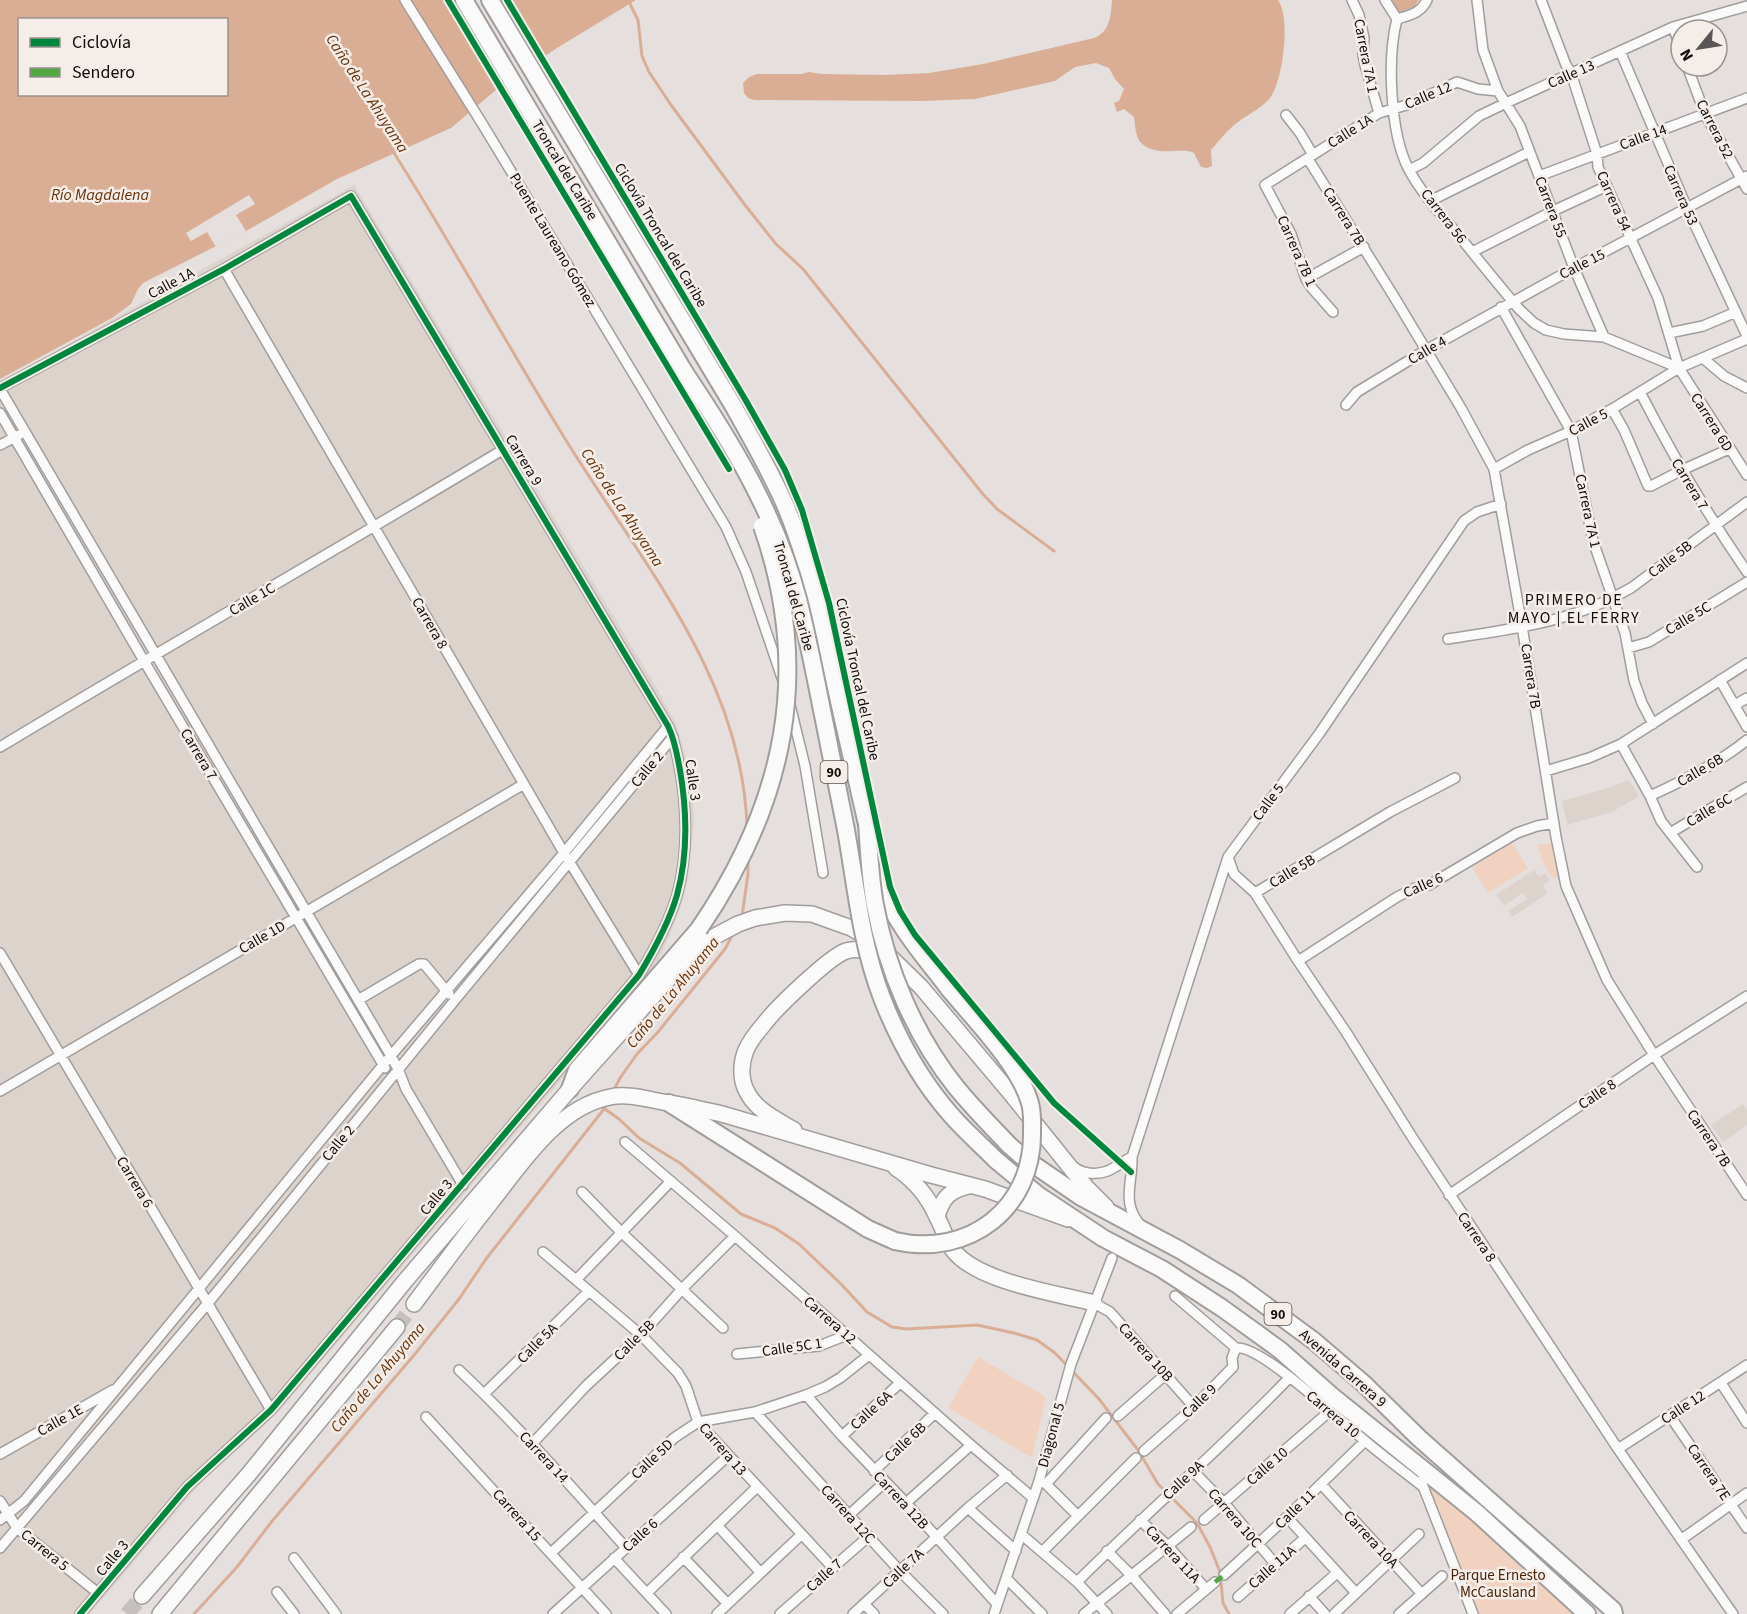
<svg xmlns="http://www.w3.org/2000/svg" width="1747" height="1614" font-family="'Source Sans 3',sans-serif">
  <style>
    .built { fill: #ddd3cd }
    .green { fill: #f1d2c1 }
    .water { fill: #daae95; fill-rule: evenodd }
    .pier { fill: #e5e0de }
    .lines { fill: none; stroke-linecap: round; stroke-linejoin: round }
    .stream { stroke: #daae95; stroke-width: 3 }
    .primary-tunnel { stroke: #c5c0be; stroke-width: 15; stroke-dasharray: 15 8; stroke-linecap: butt }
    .minor-casing { stroke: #a19d9b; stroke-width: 12 }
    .primary-casing { stroke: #a19d9b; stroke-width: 18 }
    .trunk-casing { stroke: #a19d9b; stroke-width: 20 }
    .minor { stroke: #fbfafa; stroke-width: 9 }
    .primary { stroke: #fbfafa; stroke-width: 15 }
    .trunk { stroke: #fbfafa; stroke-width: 16 }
    .trunk-bridge-casing { stroke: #a19d9b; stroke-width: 20; stroke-linecap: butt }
    .trunk-bridge { stroke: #fbfafa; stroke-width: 16 }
    .quiet { stroke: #51a841; stroke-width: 4.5; stroke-dasharray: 9 4.5; stroke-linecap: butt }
    .cycleway-casing { stroke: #f5ede8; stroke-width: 10 }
    .cycleway { stroke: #00873e; stroke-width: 6 }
    .labels { text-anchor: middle; stroke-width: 5; stroke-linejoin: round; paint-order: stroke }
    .shield { fill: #f5ede8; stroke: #54504d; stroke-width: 1.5 }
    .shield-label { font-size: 14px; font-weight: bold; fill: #0f0c0b }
    .street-label { font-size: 15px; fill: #0f0c0b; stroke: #f5ede8 }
    .park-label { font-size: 15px; fill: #4b2409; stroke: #f5ede8 }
    .water-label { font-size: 16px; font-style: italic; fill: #673006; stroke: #f5ede8 }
    .neighbourhood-label { font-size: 16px; letter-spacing: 1.5px; fill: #0f0c0b; stroke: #f5ede8 }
  </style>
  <rect width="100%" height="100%" fill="#e5e0de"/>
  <path class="built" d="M354,185l304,505 19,36 13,47 3,26 1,25 -3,29 -3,26 -5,22 -13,34 -11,24 -18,27 -359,422 -19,19 -58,51 -115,136h-90v-1232z
    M1629,780l10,16 -27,16 -45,13 -5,-24 46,-13z
    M1534,870l5,7 6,-4 5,7 -7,5 5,8 -36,24 -4,-6 19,-12 -4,-6 -19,13 -8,-11z
    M1743,1104l4,6v15l-24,17 -12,-17z"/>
  <path class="green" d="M1512,843l16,25 -40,25 -16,-25z
    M1551,843l8,36 -7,-1 -8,-13 -7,-20z
    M978,1357l68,40 -14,61 -84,-50z
    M1436,1485l118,109 19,20h-95l-50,-124z"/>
  <path class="water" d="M0,0h636l-79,48 -61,42 -45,38 -114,51 -91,52 -103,52 -5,6 -7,15 -19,14 -112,61zM20,20h206v74h-206z
    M1112,0h166c13,18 5,81 -8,98 -10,12 -26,18 -37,28 -8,7 -15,16 -22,24l1,16 -5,2 -6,-1 -7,-14c-6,-3 -12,-2 -19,-2 -13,1 -33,0 -38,-15 -2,-6 -2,-13 -3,-19l-10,-8 -7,3 -3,-9 5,-2 5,-12 -9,-10 -6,-11 -13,-5 -21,4 -20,14 -80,18 -53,2 -168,-1 -6,-2 -4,-5 -1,-10 6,-6 8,-3h44l8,-2 12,2 63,1 45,-2 54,-9 111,-26c16,-6 17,-23 18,-38z
    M1391,0h28l-5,7 -15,5z"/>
  <path class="pier" d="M454,0h46l38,64 -32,23z
    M249,195l6,9 -19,11 10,16 -30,16 -9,-15 -16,9 -5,-8z"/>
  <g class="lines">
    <path class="stream" d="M630,4l8,16 4,36 7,16 22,33 74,100 31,39 27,25 179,224 15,16 57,42
      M394,153c59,93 112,190 170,284 75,123 178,238 183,389
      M742,916l6,-42v-17
      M613,1092l7,-14 17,-24 21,-22 67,-83 9,-17
      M605,1109l14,10 20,19 41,25 61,51 34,14 24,16 42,40 26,28 25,15 14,2 71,-4 37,8 23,7 18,13 44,46 39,51 20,34 39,39 13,24 10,25 3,31 6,11
      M194,1614l43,-47 36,-47 142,-166 44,-55 27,-40 118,-150 3,-6"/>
    <path class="primary-tunnel" d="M397,1327l17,-23
      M127,1614l15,-18"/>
    <defs>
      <path id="minor" d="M405,0l78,125 243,402 20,45 36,106
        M1352,0l7,15 5,23 -1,17 2,10 14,48
        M1385,0l12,19
        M1477,0l6,50 15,41 22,35 54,142 30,69
        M1541,0l25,65 5,8 26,81 1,13 60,131 21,70 68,107
        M1397,19c-10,39 -7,113 11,149 12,23 30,43 47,63 21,26 42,52 64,78l15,14 12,7 18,4 40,3 75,31
        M1397,19c13,-4 24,-6 30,-19
        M1673,27l8,21
        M1620,51l67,157 60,128
        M1687,66l18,48 42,75
        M1286,115l14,18 13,22
        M1308,159l85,136 68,113 33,61 28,157 34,211 10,49 41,94 47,75 93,140
        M1409,170l14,-7 56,-47 27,-13 167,-76 74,-21
        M1539,176l208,-78
        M1430,201l99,-49
        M1472,252l81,-41 54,-25
        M224,269l340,584 75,122
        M1306,279l58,-32
        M1501,307l70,124 22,110 32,92 9,48 8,22 11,21
        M1333,312l-22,-25 -5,-8 -15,-45 -26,-49 114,-72 31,-9 47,-22 21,7 20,2
        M1669,333l34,-7 33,-14
        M1704,359l20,17 23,12
        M0,388l224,-119 127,-73 317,530c7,14 9,29 12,44 7,41 8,85 -3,125 -8,28 -23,55 -38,80l-368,435 -84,77 -107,127
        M0,389l391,667 7,13 8,20 57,96
        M1640,392c32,62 67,122 107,180
        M1346,405l11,-13 69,-42 148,-82 173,-92
        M1612,409l12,21 24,56h3l31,-16 47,-21
        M0,413l144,248 241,407
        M0,445l19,-10
        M1494,469l34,-19 43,-19 41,-22 67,-41 68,-29
        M1448,639c42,-7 87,-12 128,-26 19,-6 37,-15 55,-25l116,-86
        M1628,648l21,-6 98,-60
        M1720,680l27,47
        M790,705l15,61 18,107
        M1735,705l12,-7
        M1621,744l29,52 11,25 36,46
        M0,747c167,-101 337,-197 504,-298
        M1546,771l43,-13 32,-14 126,-81
        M1650,796c33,-15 69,-33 97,-56
        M1670,833l77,-46
        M1228,857l6,17 21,19 43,68 48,71 66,105 206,312 115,165
        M1255,893l135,-81 65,-34
        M0,953l271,457
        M1298,961l99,-64 18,-9 14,-3 88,-52 20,-7 17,-3
        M358,1000l61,-36h5l25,30
        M0,1091l524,-307
        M625,1142l110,94 236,209 62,53
        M1074,1167c11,9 30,8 41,0 6,-3 10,-7 17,-10
        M582,1192l39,40 102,96
        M1449,1195l205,-140 93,-59
        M1142,1227c-22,-24 -9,-43 -10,-70l96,-300 91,-123 145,-213 13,-9 24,-8
        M543,1252l98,83 37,38 8,13 12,36 135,146
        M576,1280l95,-99
        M1175,1296l61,52
        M1094,1303l16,9 84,95
        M737,1354l82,-8 28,-11
        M459,1370c59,56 113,117 167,178
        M1721,1383l26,40
        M484,1394l105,-103
        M806,1395l36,41 64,67 91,101
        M755,1412l144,158 44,44
        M1118,1416l48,-42
        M1670,1416l77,112
        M426,1417l180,197
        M842,1436l58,-53
        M532,1444l54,-58 55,-51 41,-46 53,-53
        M1618,1449l129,-84
        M1144,1451l50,-44 36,-37 3,-3 -1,-9 4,-10c24,-4 107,75 128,92 19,16 39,31 58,46
        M0,1454l113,-64
        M874,1471l61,-58
        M1193,1471l32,33 51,61
        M1040,1481l6,3 32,32
        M1421,1481l52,133
        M1046,1484l60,-66
        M1321,1484l101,110
        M0,1501l17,27 81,65
        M906,1503l65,-58
        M968,1508l48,43
        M849,1515l36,-33
        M1287,1517l69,76
        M0,1520l24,-19 359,-436 181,-212 104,-127
        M1140,1520l28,26 38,43
        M1204,1520l126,-109
        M717,1525l43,47
        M1021,1534l56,48 30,32
        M1682,1539l65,-46
        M0,1548l208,-245 247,-303 218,-263
        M1043,1551l93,-93
        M1107,1551l25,25 33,38
        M551,1553l123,-115 24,-16 57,-10 51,-17 19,-8 15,-9 29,-23
        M683,1557l44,46
        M294,1558l42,56
        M614,1558l52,56
        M1224,1575l63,-58 78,-76
        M1007,1579l35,35
        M1077,1582c70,-70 145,-134 213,-205
        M277,1592l17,22
        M647,1593l110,-106
        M1309,1596l16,18
        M1238,1597l67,-59
        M864,1604l10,10
        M553,1614l175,-158
        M717,1614l84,-79
        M780,1614l89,-78
        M853,1614l115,-106 39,-33
        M994,1614l45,-133 32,-117 41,-106
        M1084,1614l107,-87
        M1177,1614l38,-32
        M1290,1614l47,-41
        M1334,1614l85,-80
        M1399,1614l43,-38"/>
      <path id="primary" d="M794,1130c-18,-11 -39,-20 -48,-40 -6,-12 -5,-28 0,-40 4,-9 12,-19 18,-26 12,-16 65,-67 82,-73 10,-3 21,-1 31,2
        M896,1168c18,12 32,28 41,49 6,11 9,23 16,33 24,32 103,43 141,53
        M937,1216c6,-19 13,-26 32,-30
        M414,1304c26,-35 51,-69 78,-103 30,-38 66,-94 118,-104 19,-4 39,3 59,6 18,3 35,7 53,11l209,61 54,14 83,30
        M142,1596l106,-121 157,-194 165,-192 118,-132 16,-15 34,-18 17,-6 30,-5 27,1 39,14 23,13 47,46 91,108 74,92 20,20
        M160,1614l237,-287"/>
      <path id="trunk" d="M464,0l221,373
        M490,0l244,407c18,33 37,65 52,100 12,29 21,59 29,89l66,290c15,39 43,70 68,103
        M570,1089l7,-19 122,-141
        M669,1103l199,126 27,12
        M1009,1145l15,13 57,39 99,53 58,35 76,56 49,42 56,55 194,172 1,4
        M996,1160l42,35 65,43 59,31 60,39 58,42 52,46 145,117 110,101"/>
    </defs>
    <use href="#minor" class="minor-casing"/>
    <use href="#primary" class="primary-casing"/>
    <use href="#trunk" class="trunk-casing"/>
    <use href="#minor" class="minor"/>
    <use href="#primary" class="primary"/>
    <use href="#trunk" class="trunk"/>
    <defs>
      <path id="trunk-bridge" d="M685,373c47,70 91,142 113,226 9,35 16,71 23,106 8,42 17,83 25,125 10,56 15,114 36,168 16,41 40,84 69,117 14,16 30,30 45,45
        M867,823c2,27 3,55 8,82 12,65 40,131 81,182 17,21 35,39 53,58
        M699,929c86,-126 114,-257 63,-403
        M895,1241c74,17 139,-33 137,-110 0,-10 1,-21 -3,-31 -11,-36 -55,-81 -80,-111"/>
    </defs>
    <use href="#trunk-bridge" class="trunk-bridge-casing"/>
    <use href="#trunk-bridge" class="trunk-bridge"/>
    <path class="quiet" d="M1215,1582l9,-7"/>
    <defs>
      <path id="cycleway" d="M448,0l281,469
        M507,0l238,399 40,71 17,40 27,93 61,284 10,24 15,24 139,168 77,69
        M0,388l224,-119 127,-73 317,530c7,14 9,29 12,44 7,41 8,85 -3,125 -8,28 -23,55 -38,80l-368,435 -84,77 -107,127"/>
    </defs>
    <use href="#cycleway" class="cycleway-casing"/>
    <use href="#cycleway" class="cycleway"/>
  </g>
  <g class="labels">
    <g class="shield">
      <rect x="820.5" y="761" width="27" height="22" rx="4.5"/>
      <rect x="1264.5" y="1303" width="27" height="22" rx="4.5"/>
    </g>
    <g class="shield-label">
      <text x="834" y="777">90</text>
      <text x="1278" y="1319">90</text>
    </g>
    <g class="street-label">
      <text transform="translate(1366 56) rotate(79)" y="5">Carrera 7A 1</text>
      <text transform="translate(1571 74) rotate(-24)" y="5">Calle 13</text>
      <text transform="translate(1428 95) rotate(-23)" y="5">Calle 12</text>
      <text transform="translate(1715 129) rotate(63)" y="5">Carrera 52</text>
      <text transform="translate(1350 131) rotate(-32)" y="5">Calle 1A</text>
      <text transform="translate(1643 137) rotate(-20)" y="5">Calle 14</text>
      <text transform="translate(565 170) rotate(59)" y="5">Troncal del Caribe</text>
      <text transform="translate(1681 195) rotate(66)" y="5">Carrera 53</text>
      <text transform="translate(1614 201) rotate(66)" y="5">Carrera 54</text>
      <text transform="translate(1551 207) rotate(69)" y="5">Carrera 55</text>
      <text transform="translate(1344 216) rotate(58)" y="5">Carrera 7B</text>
      <text transform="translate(1444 216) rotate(52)" y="5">Carrera 56</text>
      <text transform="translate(661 235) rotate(59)" y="5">Ciclovía Troncal del Caribe</text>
      <text transform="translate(553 240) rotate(59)" y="5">Puente Laureano Gómez</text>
      <text transform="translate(1297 251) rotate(66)" y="5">Carrera 7B 1</text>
      <text transform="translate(1582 264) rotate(-27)" y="5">Calle 15</text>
      <text transform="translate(171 283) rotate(-28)" y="5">Calle 1A</text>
      <text transform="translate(1427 350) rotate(-30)" y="5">Calle 4</text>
      <text transform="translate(1588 422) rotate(-28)" y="5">Calle 5</text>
      <text transform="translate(1712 422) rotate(58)" y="5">Carrera 6D</text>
      <text transform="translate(524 460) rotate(59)" y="5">Carrera 9</text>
      <text transform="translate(1690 484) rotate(59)" y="5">Carrera 7</text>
      <text transform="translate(1588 511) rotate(78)" y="5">Carrera 7A 1</text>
      <text transform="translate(1670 559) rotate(-37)" y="5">Calle 5B</text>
      <text transform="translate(794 596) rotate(74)" y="5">Troncal del Caribe</text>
      <text transform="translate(252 599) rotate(-30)" y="5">Calle 1C</text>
      <text transform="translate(1688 618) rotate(-31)" y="5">Calle 5C</text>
      <text transform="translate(430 623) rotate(60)" y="5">Carrera 8</text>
      <text transform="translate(1531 676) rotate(81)" y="5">Carrera 7B</text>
      <text transform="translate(858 679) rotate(78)" y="5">Ciclovía Troncal del Caribe</text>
      <text transform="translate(199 754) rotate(59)" y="5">Carrera 7</text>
      <text transform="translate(647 769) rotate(-50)" y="5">Calle 2</text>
      <text transform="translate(1700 770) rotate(-30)" y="5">Calle 6B</text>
      <text transform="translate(693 780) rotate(82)" y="5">Calle 3</text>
      <text transform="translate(1268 802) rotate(-53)" y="5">Calle 5</text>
      <text transform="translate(1709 810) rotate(-31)" y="5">Calle 6C</text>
      <text transform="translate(1292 871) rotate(-31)" y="5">Calle 5B</text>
      <text transform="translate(1423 885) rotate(-24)" y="5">Calle 6</text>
      <text transform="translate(262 937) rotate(-30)" y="5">Calle 1D</text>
      <text transform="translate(1597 1094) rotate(-34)" y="5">Calle 8</text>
      <text transform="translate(1709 1138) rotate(56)" y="5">Carrera 7B</text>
      <text transform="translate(338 1143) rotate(-50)" y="5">Calle 2</text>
      <text transform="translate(135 1182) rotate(59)" y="5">Carrera 6</text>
      <text transform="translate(436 1197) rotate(-50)" y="5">Calle 3</text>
      <text transform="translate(1477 1237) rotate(56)" y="5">Carrera 8</text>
      <text transform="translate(830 1320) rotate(41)" y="5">Carrera 12</text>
      <text transform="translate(634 1340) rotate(-45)" y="5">Calle 5B</text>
      <text transform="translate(537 1343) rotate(-45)" y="5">Calle 5A</text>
      <text transform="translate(792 1347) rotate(-8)" y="5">Calle 5C 1</text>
      <text transform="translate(1146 1352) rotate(48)" y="5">Carrera 10B</text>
      <text transform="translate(1343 1368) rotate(41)" y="5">Avenida Carrera 9</text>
      <text transform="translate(1199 1401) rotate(-44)" y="5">Calle 9</text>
      <text transform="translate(1683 1407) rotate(-33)" y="5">Calle 12</text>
      <text transform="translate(871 1410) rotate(-42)" y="5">Calle 6A</text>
      <text transform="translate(1333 1414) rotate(40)" y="5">Carrera 10</text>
      <text transform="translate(60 1420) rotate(-29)" y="5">Calle 1E</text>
      <text transform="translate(1051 1435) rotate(-75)" y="5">Diagonal 5</text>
      <text transform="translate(905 1442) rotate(-43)" y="5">Calle 6B</text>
      <text transform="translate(723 1449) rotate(49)" y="5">Carrera 13</text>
      <text transform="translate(544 1457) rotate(47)" y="5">Carrera 14</text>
      <text transform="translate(652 1459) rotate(-43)" y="5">Calle 5D</text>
      <text transform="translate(1267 1466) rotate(-41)" y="5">Calle 10</text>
      <text transform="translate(1709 1472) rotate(56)" y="5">Carrera 7E</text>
      <text transform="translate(1183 1480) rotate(-43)" y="5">Calle 9A</text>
      <text transform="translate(901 1500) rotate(47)" y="5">Carrera 12B</text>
      <text transform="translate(1295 1509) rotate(-44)" y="5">Calle 11</text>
      <text transform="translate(848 1514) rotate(48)" y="5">Carrera 12C</text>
      <text transform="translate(517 1515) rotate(48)" y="5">Carrera 15</text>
      <text transform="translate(1235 1518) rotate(49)" y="5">Carrera 10C</text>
      <text transform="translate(640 1535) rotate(-42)" y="5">Calle 6</text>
      <text transform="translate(1371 1539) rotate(47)" y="5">Carrera 10A</text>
      <text transform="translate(45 1550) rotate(39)" y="5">Carrera 5</text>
      <text transform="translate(1173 1554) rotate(47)" y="5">Carrera 11A</text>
      <text transform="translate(112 1558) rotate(-50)" y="5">Calle 3</text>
      <text transform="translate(1272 1567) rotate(-41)" y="5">Calle 11A</text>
      <text transform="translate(903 1568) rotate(-43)" y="5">Calle 7A</text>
      <text transform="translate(824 1575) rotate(-41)" y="5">Calle 7</text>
    </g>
    <g class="park-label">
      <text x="1498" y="1580">Parque Ernesto<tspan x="1498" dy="17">McCausland</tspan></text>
    </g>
    <g class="water-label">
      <text transform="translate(368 93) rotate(57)" y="6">Caño de La Ahuyama</text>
      <text x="100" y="200">Río Magdalena</text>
      <text transform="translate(623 507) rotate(57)" y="6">Caño de La Ahuyama</text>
      <text transform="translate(672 992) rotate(-51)" y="6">Caño de La Ahuyama</text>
      <text transform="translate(377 1377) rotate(-50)" y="6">Caño de La Ahuyama</text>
    </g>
    <g class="neighbourhood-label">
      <text x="1574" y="605">PRIMERO DE<tspan x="1574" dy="18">MAYO | EL FERRY</tspan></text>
    </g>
  </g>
  <rect x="18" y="18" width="210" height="78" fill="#f5ede8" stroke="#999390" stroke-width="1.5"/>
  <rect x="30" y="38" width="30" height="9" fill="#00873e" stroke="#999390" stroke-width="1.5"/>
  <text x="72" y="48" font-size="18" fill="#0f0c0b">Ciclovía</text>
  <rect x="30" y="68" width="30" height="9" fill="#51a841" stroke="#999390" stroke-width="1.5"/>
  <text x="72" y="78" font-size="18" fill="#0f0c0b">Sendero</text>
  <g transform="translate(1699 48) rotate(240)"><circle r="28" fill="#f5ede8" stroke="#999390" stroke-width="1.5"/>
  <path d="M0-4.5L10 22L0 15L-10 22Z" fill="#5a5655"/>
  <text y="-9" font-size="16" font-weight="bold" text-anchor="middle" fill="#0f0c0b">N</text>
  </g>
</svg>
